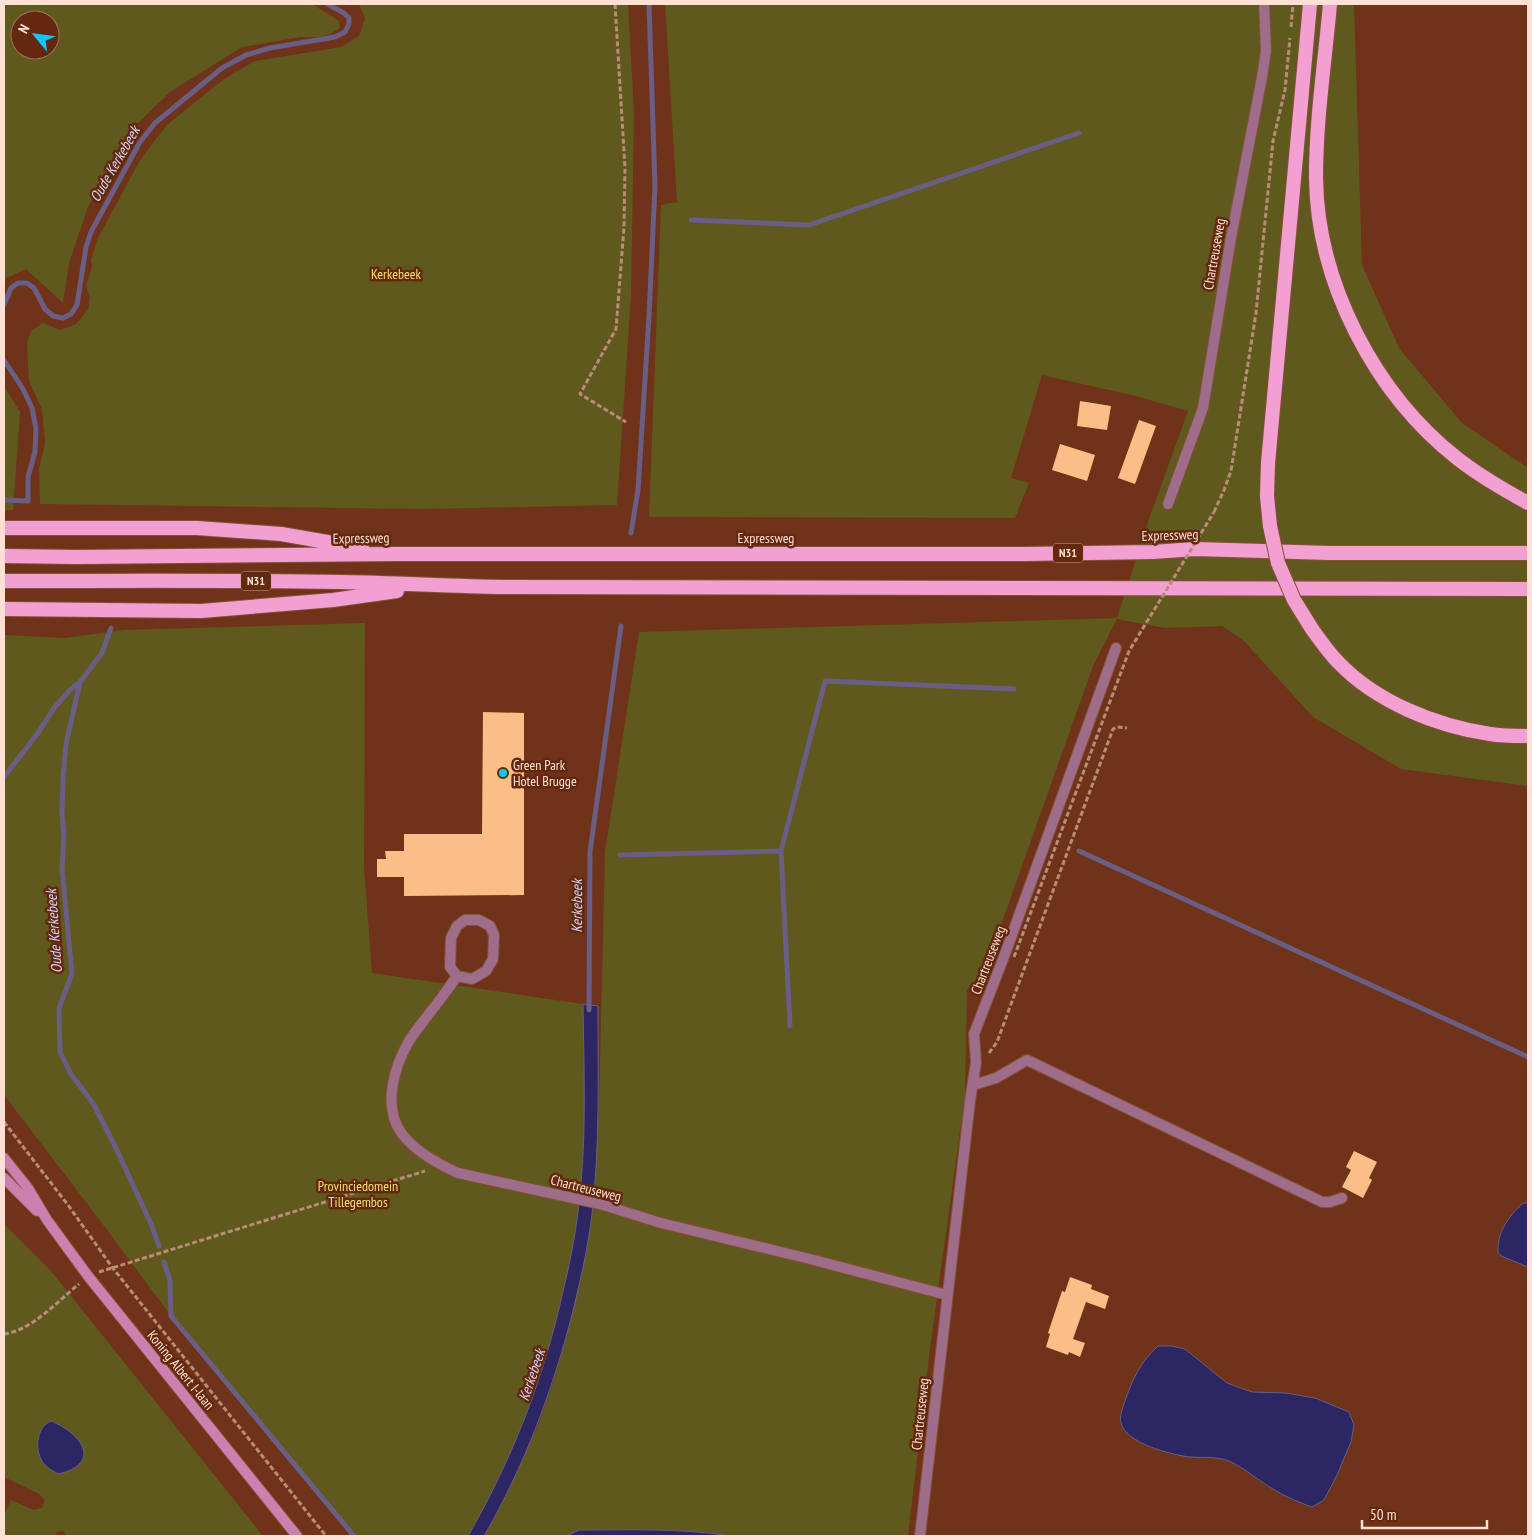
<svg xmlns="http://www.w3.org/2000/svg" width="1532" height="1540" font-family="'PT Sans Narrow',sans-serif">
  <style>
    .green { fill: #60591d; fill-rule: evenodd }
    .water { fill: #2c2762; stroke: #6b5e84 }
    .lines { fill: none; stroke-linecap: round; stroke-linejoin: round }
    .stream { stroke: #6b5e84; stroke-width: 5 }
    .building { fill: #fcbe87 }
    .service-casing { stroke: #864f37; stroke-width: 12 }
    .minor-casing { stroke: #864f37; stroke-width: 12 }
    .secondary-casing { stroke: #864f37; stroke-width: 12 }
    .trunk-casing { stroke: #864f37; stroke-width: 16 }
    .path { stroke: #b98c79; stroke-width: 3; stroke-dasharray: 5 2.5; stroke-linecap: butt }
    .service { stroke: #9d6d8a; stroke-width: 10 }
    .minor { stroke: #9d6d8a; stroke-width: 10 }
    .secondary { stroke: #cb81af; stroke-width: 10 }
    .trunk { stroke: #f2a0d2; stroke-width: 14 }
    .trunk-bridge-casing { stroke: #864f37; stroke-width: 16; stroke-linecap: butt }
    .path-bridge { stroke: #b98c79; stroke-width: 3; stroke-dasharray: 5 2.5; stroke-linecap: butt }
    .trunk-bridge { stroke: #f2a0d2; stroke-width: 14 }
    .poi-dot { fill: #07cbf9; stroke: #63280d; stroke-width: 2 }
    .labels { text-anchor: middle; stroke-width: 5; stroke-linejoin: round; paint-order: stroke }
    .shield { fill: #63280d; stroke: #d0a998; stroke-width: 1 }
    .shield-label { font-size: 12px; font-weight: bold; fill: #ffe0d4 }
    .street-label { font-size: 14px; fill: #ffe0d4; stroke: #63280d }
    .park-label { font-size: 14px; fill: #ede073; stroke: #63280d }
    .poi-label { font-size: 14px; fill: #ffe0d4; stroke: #63280d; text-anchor: start }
    .water-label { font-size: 15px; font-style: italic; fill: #d1d3f9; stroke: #63280d }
  </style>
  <rect width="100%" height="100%" fill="#6f3319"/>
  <path class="green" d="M4,4h308l27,17 1,7 -10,6 -10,3h-19l-59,10 -72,45 -37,36 -45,79 -19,56 -6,40 -37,-34 -22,10zM20,20h30v30h-30z
    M354,4h274l6,109 -3,182 -14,210 -197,4 -380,-5 -1,-35 6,-26 -3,-34 -13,-28 -2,-38 4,-12 12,-8 17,7 16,-6 12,-14 2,-12 -4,-12 6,-19 -1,-7 7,-22 41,-76 13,-18 16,-20 56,-45 31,-18 86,-14 18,-11 6,-18 -6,-13z
    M665,4h689l8,261 37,83 63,75 66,45v318l-127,-17 -88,-52 -69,-76 -22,-15 -57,2 -48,-9 -24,47 -102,287 -10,21 -14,16 -2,105 -35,253 -22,188h-177l-24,-4 -67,-2h-61l-12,6h-83l10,-17 43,-91 16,-45 10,-34 23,-95 6,-40 7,-108 6,-254 34,-220 478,-14 31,-96 40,-111 -56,-16 -90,-20 -31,103 18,5 -14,35 -366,-1 12,-312 16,-3z
    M4,386l16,26 -7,98h-9z
    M365,623l-1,245 8,105 211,31c1,70 4,139 -5,208 -3,25 -8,50 -14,75 -19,88 -51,171 -96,249h-114l-183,-220 -66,-89 -101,-132v-460l61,3 59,-8z
    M4,1224l47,47 212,265h-198l-1,-5 -8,1 1,4h-53v-21l7,-15 23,10 8,-2 3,-8 -6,-6 -35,-17z"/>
  <path class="water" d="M583,1004l15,2c0,69 2,139 -6,208 -4,34 -12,68 -20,101 -20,77 -48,152 -88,221h-16c45,-78 77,-161 96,-249 6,-25 11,-50 14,-75 9,-69 6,-138 5,-208z
    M1523,1203h5v64l-27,-11 -3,-4c-1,-20 11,-36 25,-49z
    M1158,1346h14l13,3 42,34 25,9 34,1 29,5 34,14 5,13 -3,17 -14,33 -13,25 -12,7c-14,-5 -26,-10 -39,-18 -14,-8 -27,-20 -42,-27 -13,-6 -27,-4 -41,-5 -18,-2 -65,-14 -69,-34 -2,-6 2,-16 4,-22 7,-21 16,-40 33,-55z
    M51,1421c29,12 53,41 8,53 -5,-2 -10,-5 -14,-9 -11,-12 -10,-37 6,-44z
    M579,1530c50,0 102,-2 152,6h-164z"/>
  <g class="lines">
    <path class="stream" d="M691,220l118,5 270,-92
      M4,305l7,-17 7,-5h9l7,5 11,21 8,7 10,2 8,-4 6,-9 9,-58 5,-15 49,-90 15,-19 67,-55 24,-13 24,-7 65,-11 10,-5 4,-8v-6l-5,-5 -17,-9
      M4,360l19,29 9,19 4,21 -1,23 -7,25v24l-24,-1
      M631,533l7,-43 11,-174 6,-130 -6,-182
      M111,628l-9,25 -22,29 -14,62 -3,34 -1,34 2,25 -2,31 10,106 -13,34 1,44 11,22 23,31 21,41 36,78 8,22
      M4,777l34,-44 16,-25 16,-18 10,-8
      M1079,851l449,206
      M620,855l161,-4
      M589,1010l1,-158 31,-226
      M790,1026l-9,-175 44,-170 189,8
      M164,1262l6,19 1,35 183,220"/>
  </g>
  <path class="building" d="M1080,401l31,5 -4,24 -30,-4z
    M1139,420l17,6 -21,58 -17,-6z
    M1060,444l35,11 -8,26 -35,-11z
    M483,712l41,1v182l-120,1v-19h-27v-18h9l-1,-8h19v-17h78z
    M1354,1151l23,11 -8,16 3,2 -9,18 -21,-11 9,-17 -5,-3z
    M1070,1277l22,8 -1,4 18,7 -4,13 -19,-7 -13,37 12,4 -5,14 -11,-5 -1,3 -22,-8 4,-13 -2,-1 14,-42 3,1z"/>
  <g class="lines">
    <defs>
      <path id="service" d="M457,976l-7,-9 1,-29 6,-12 8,-6h14l11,6 4,9 -1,24 -7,12 -14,8 -15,-3c-10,15 -21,29 -32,43 -5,7 -11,14 -16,22 -15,26 -27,66 -7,93 14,18 36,30 56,39l142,31 61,19 149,36 137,36
        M973,1085l23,-7 31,-18 295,142h8l12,-4"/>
      <path id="minor" d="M1168,504l35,-96 28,-170 31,-161 4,-26 -2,-47
        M920,1536l50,-435 6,-39 -2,-28 31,-80 111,-306"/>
      <path id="secondary" d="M4,1158l24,30 19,32 41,56 209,260
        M4,1178l33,33"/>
      <path id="trunk" d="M1330,4c-5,57 -14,115 -14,173 1,106 59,217 142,282 22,17 46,31 70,44
        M1270,526l-3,-30 1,-33 42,-459
        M4,528h193l84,6 81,14
        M4,556l73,1 320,-3h628l128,-2 42,-3 135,4h198
        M4,581c112,0 225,-1 338,1 54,1 108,4 163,5l1023,2
        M4,609l197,2 132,-11 64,-9
        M1312,629c8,11 16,23 26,33 38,40 98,64 152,72 12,2 26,2 38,2"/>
    </defs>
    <use href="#service" class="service-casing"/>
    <use href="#minor" class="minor-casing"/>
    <use href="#secondary" class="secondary-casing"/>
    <use href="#trunk" class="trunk-casing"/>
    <path class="path" d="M615,4l10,164 -1,59 -8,102 -36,65 46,28
      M1291,27l2,-23
      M1214,512l10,-22 7,-19 25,-158 17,-172 12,-51 5,-52
      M989,1053l8,-11 116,-313 4,-2 10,1
      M4,1122l64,83 44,62 214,269
      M99,1272l326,-101
      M4,1334c27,-3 54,-33 75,-50"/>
    <use href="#service" class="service"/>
    <use href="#minor" class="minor"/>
    <use href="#secondary" class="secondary"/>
    <use href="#trunk" class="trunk"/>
    <defs>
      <path id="trunk-bridge" d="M1270,526l8,37 16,37 18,29"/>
    </defs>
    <use href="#trunk-bridge" class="trunk-bridge-casing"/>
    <path class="path-bridge" d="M1014,957l115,-306 85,-139"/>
    <use href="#trunk-bridge" class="trunk-bridge"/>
  </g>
  <circle class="poi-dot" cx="503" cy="773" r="5"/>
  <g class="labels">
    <g class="shield">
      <rect x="1053" y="543.5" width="30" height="19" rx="4"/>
      <rect x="241" y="571.5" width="30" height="19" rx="4"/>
    </g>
    <g class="shield-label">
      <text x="1068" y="557">N31</text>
      <text x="256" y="585">N31</text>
    </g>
    <g class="street-label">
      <text transform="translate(1214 254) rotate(-80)" y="5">Chartreuseweg</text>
      <text transform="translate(1170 535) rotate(-2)" y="5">Expressweg</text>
      <text transform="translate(361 538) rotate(-1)" y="5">Expressweg</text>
      <text x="766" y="543">Expressweg</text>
      <text transform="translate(988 960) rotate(-69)" y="5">Chartreuseweg</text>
      <text transform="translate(586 1188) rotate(14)" y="5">Chartreuseweg</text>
      <text transform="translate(181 1370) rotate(51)" y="5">Koning Albert I-laan</text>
      <text transform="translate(920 1414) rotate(-84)" y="5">Chartreuseweg</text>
    </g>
    <g class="park-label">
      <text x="396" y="279">Kerkebeek</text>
      <text x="358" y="1191">Provinciedomein<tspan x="358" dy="16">Tillegembos</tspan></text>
    </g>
    <g class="poi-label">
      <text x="513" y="770">Green Park<tspan x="513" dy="16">Hotel Brugge</tspan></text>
    </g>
    <g class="water-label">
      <text transform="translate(115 164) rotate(-60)" y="5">Oude Kerkebeek</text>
      <text transform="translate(577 906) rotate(-90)" y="5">Kerkebeek</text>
      <text transform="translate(54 931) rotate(-94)" y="5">Oude Kerkebeek</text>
      <text transform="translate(532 1375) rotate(-71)" y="5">Kerkebeek</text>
    </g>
  </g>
  <rect width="1532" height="1540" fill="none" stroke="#ffe0d4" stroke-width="10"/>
  <g transform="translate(35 35) rotate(299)"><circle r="24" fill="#63280d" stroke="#a1725d"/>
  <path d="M0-4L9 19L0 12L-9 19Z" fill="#07cbf9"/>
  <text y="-8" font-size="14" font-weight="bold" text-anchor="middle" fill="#ffe0d4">N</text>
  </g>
  <path d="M1362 1520v8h125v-8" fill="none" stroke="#ffe0d4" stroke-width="2.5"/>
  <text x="1370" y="1520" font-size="15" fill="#ffe0d4" stroke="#63280d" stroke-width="4" paint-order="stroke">50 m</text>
</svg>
